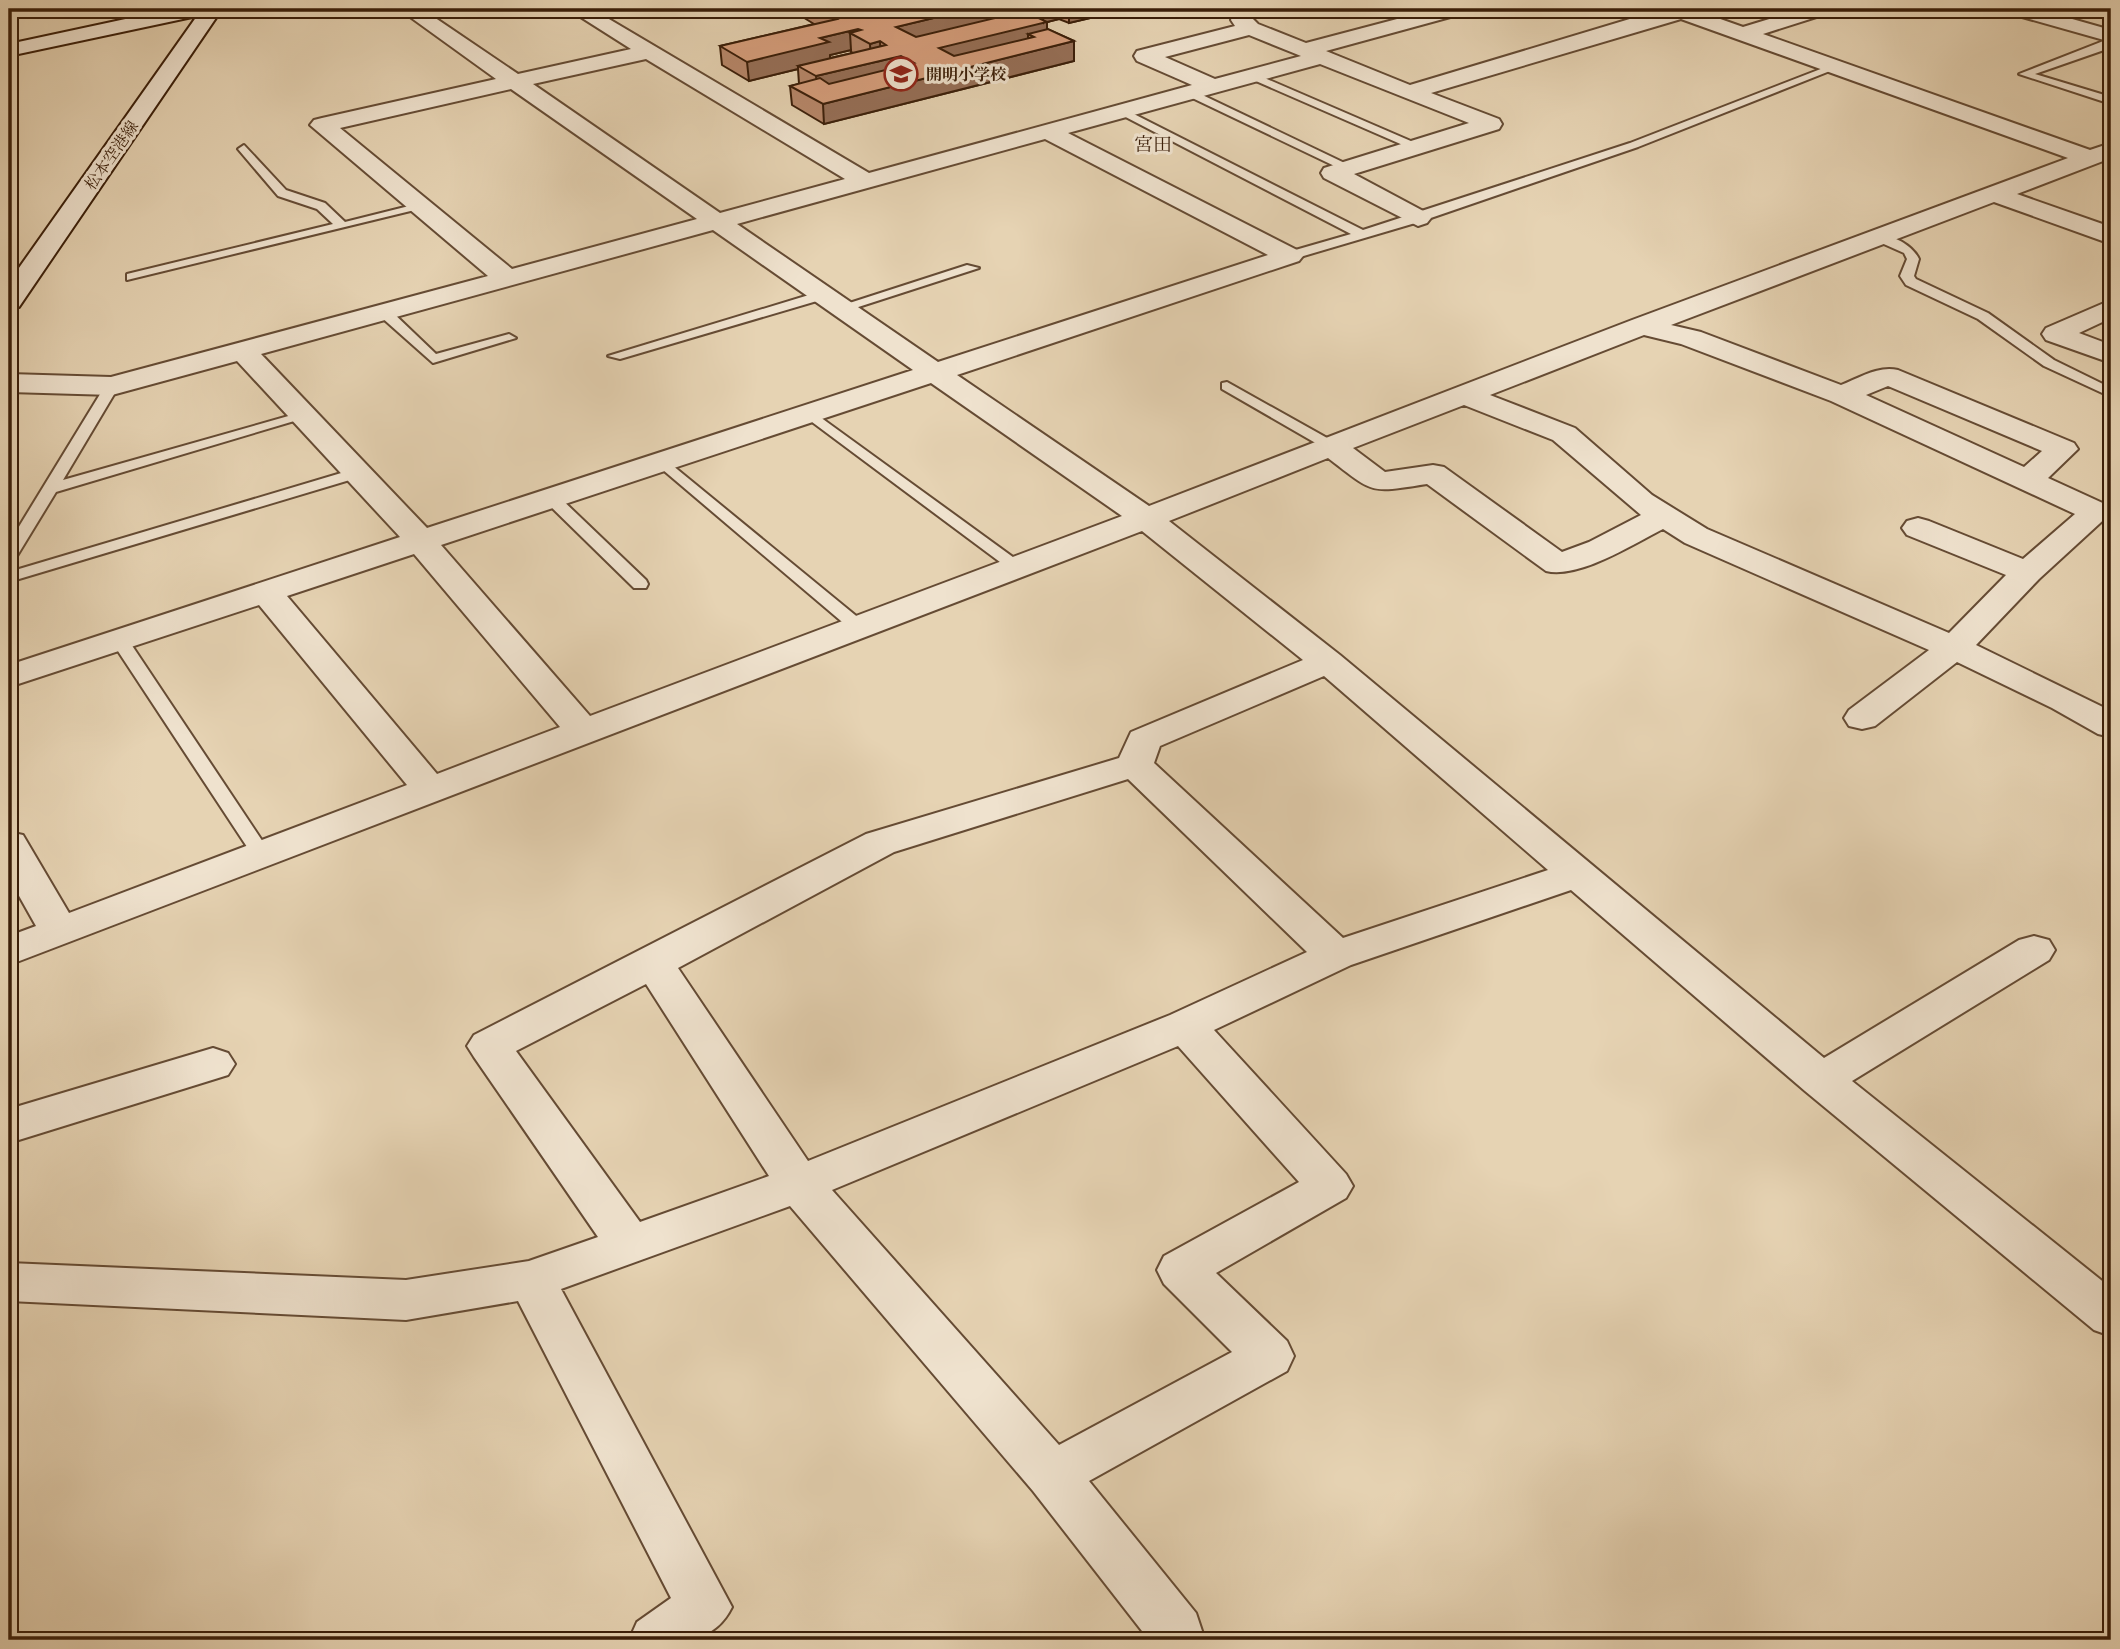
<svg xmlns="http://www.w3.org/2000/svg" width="2120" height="1649" font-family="'IM FELL Great Primer','Noto Serif JP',serif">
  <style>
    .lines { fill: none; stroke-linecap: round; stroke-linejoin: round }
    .lane-casing { stroke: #654b34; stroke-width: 4 }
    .street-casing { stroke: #654b34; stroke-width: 4 }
    .secondary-casing { stroke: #3a1e09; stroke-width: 4 }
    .lane { fill: #efe2ce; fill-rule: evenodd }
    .street { fill: #efe2ce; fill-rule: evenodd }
    .secondary { fill: #efe2ce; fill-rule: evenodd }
    .wall { fill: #b8886b; stroke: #3a1e09; stroke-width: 2; fill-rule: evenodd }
    .shaded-wall { fill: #966f57; stroke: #3a1e09; stroke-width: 2 }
    .building { fill: #d69e7c; stroke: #3a1e09; stroke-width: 2 }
    .labels { text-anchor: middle; stroke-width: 6; stroke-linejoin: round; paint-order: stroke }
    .far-poi-label { font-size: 16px; font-weight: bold; fill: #3a1e09; stroke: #efe2ce; text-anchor: start }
    .far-street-label { font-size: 16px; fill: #3a1e09; stroke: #efe2ce }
    .far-quarter-label { font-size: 19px; fill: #3a1e09; stroke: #efe2ce }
  </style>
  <rect width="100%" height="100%" fill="#e6d3b3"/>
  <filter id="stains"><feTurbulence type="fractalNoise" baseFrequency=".00286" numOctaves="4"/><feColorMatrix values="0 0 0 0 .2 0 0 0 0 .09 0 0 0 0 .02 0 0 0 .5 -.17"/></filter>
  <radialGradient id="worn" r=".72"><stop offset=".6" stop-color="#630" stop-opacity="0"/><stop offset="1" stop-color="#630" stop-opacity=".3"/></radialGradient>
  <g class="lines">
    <defs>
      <path id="lane" d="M2111,38v7l-7,5 -69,24 76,23v7l-92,-30z
        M1831,65l9,2 -202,80 -216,74 -132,39 -5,-1v-6l66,-19 -235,-122 10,-2 237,120 267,-87z
        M1253,73l167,72 2,2 -10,2 -163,-71v-4z
        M1186,91h8l161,77 -10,3 -159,-76z
        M244,145l42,45 39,13 20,19 76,-19 6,4 -300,73v-6l206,-50 -16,-15 -39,-13 -40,-47z
        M1877,235c16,-1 36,11 42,24l-5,17 2,3 72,34 66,47 57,28v9l-67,-31 -66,-47 -72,-34 -6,-9 7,-17 -3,-6 -27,-12z
        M967,265l12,3 -133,43 -12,-3z
        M822,291l7,4 -2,3 -207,61 -12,-3z
        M380,310h10l46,44 73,-20 7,4 -83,25 -53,-47z
        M112,382l7,4 -56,94 236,-67h10l2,3 -255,76 -39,64 -8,5v-18l96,-157z
        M1227,382l109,61 3,3 -8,5 -5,-2 -104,-60v-6z
        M809,409l215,156v6h-12l-208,-155v-6z
        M661,456l205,168 3,4 -3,4h-12l-198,-168v-6z
        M358,468l5,2v6l-354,106v-10z
        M550,492l6,2 90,86 2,4 -2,4h-12l-90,-88v-6z
        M119,634l6,1 144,216 3,4 -3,4h-14l-145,-220z"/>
      <path id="street" d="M399,9h23l96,65 113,-25 -63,-40h24l277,164 323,-88 -55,-24 -3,-5 3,-5 98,-25 -4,-6 3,-11h27l-9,9 6,6 48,19 129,-34h33l-3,4 -139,38 84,34 253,-76h29l51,18 59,-18h30l-3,4 -66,21 327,116 21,-7v15l-94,36 94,33v17l-117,-42 -323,123 30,7 140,53c18,-7 38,-20 57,-15l176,73 4,6 -30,29 59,27 4,8 -72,66 -63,66 135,66v26l-13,-3 -46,-26 -95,-46 -82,64 -13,3 -13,-3 -5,-8 5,-8 80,-60 -244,-107 -22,-14c-30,15 -84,50 -117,42l-119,-87c-59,9 -52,10 -99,-26l-159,63 171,134 484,403 195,-118 15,-4 15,4 6,10 -6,10 -197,121 259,207v48l-17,-6 -289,-239 -234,-201 -220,75 -137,65 132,144 7,12 -7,12 -130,75 71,68 7,15 -7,15 -198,110 107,132 9,27h-56l-116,-149 -243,-285 -229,83 171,318c-21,42 -59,33 -103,33l8,-18 34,-24 -153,-297 -112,19 -397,-19v-38l397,17 123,-19 69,-24 -124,-180 -7,-11 7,-11 392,-201 253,-76 12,-26 172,-72 -161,-129 -1133,434v-29l27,-10 -27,-48v-46l14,3 46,78 338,-128 -148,-180 -250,82v-22l391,-128 -163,-176 -125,34 -103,-3v-18l102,3 377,-101 -178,-151 4,-5 8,-2 174,-39zM1681,19l387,139 -436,162 -483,186 -192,-131 342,-114 4,-5 -4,-5 -231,-118 252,-69 149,59 -145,45 -3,5 3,5 94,48 9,-3 4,-5 -4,-5 -73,-39 145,-45 3,-5 -3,-5 -68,-26zM1249,35l52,21 -86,23 -50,-22zM646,59l199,120 -125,34 -187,-129zM511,89l186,130 -185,50 -172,-141zM1045,139l223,116 -330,107 -201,-138zM713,230l200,140 -486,158 -166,-174zM1644,335l37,9 150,57 244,113 -52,45 -94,-38 -11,-3 -11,3 -5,7 5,7 99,40 -57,58 -242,-104 -55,-34 -77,-67 -85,-33zM931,383l191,133 -532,200 -149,-171zM1888,386l154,65 -18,16 -158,-72zM1464,405l89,35 88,75 -52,27 -27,10 -118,-85 -11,-2 -48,7 -32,-24zM414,554l146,173 -123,47 -150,-178zM1324,676l224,194 -205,68 -189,-175 6,-17zM1128,779l179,173 -137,63 -362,146 -130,-193 216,-116zM646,984l123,192 -129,46 -124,-171zM1178,1046l121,136 -135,74 -7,14 7,14 68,68 -173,93 -227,-255z
        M2005,9h32l74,21v12l-103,-29z
        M2111,300v18l-32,15 32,12v18l-65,-23 -4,-6 4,-6z
        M213,1048l15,5 7,11 -7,11 -219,68v-34z"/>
      <path id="secondary" d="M172,9h50l-203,298 -10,2v-27l188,-266 -188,40v-12z"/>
    </defs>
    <use href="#lane" class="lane-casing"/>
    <use href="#street" class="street-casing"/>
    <use href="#secondary" class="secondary-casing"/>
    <use href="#lane" class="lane"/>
    <use href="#street" class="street"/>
    <use href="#secondary" class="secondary"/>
  </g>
  <path class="wall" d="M800,9h212v5l9,-2 -7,-3h95l-10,2v5l-30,7 -10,-4 -12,3v7l27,12v20l-250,63 -32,-19 -2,-19 9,-2 -1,-15 -49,12 -27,-16 -2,-19 94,-22 -13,-8zM851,50v2l2,1 -23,5v-3z"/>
  <path class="shaded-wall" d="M855,9h67l-66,15z
    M971,9h41v9l-115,28 -1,-19z
    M1033,9h1v10l9,4v-14h16v10l-12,3v19l-19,-7v11l-89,23v-20z
    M1069,9h40l-10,2v5l-30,7z
    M858,29l1,8 -9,-4 1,17 -21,5v6l-32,5v3l-49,12 -2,-19 73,-24z
    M880,41l1,20 -10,2 -1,-19z
    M1074,41v20l-250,63 -1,-20z
    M901,56l1,19 -84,21 -2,-20z"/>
  <path class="building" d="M819,9h42l17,8 35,-8h58l-75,18 20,10 108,-26v-2h9l-1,6 15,7 -108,26 15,8 80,-19 -6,-3 20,-5 26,12 -251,63 -33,-18 30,-8 9,6 85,-21 -13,-7 -85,20 -18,-10 88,-21 -6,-4 -10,3 -20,-11 11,-3 -3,-1 -38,9 9,4 -82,20 -27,-16 117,-27z"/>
  <defs>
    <symbol id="school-ring" viewBox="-11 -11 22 22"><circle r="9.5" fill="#efe2ce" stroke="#8f2418" stroke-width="1.5"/><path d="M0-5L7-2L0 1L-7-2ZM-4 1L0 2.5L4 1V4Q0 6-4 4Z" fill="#8f2418"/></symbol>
  </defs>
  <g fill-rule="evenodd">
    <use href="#school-ring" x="882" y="55" width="38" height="38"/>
  </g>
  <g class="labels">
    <g class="far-poi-label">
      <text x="926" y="80">開明小学校</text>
    </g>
    <g class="far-street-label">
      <text transform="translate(111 155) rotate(-55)" y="6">松本空港線</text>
    </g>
    <g class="far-quarter-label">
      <text x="1153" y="151">宮田</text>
    </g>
  </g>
  <rect width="2120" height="1649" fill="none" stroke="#e6d3b3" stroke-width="35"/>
  <rect x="10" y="10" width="2099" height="1628" fill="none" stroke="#3a1e09" stroke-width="3.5"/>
  <rect x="18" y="18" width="2085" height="1614" fill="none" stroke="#3a1e09" stroke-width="2"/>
  <rect width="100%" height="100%" filter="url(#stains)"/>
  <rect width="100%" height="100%" fill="url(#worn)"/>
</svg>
